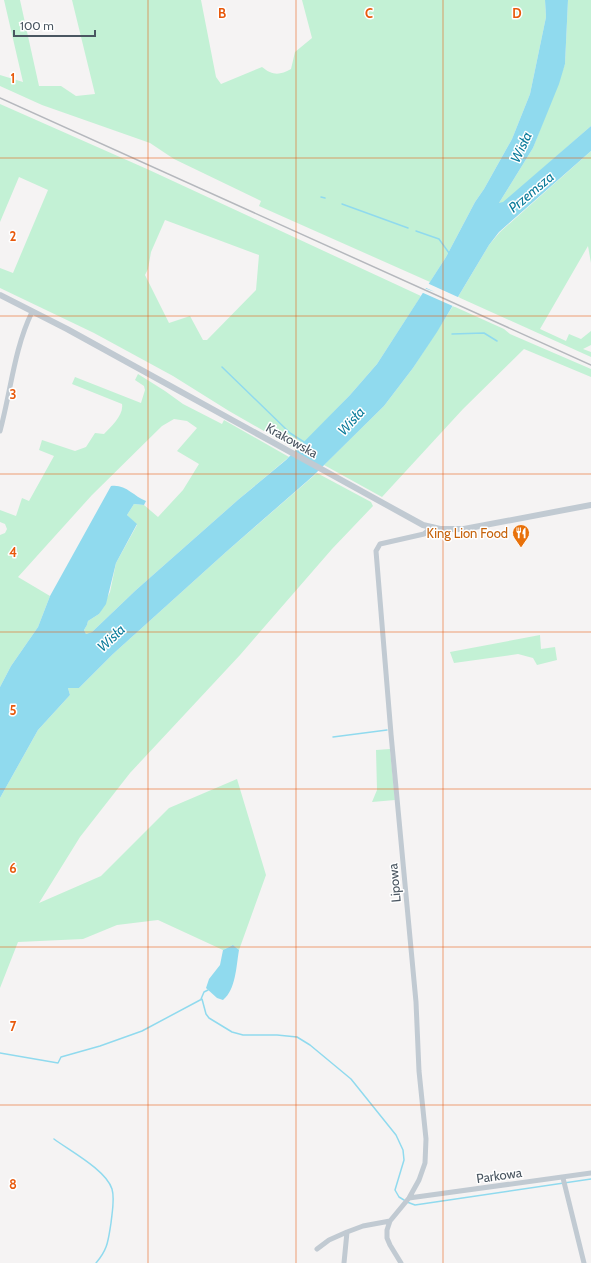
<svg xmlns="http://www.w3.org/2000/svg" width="591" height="1263" font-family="Cabin,sans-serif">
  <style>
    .green { fill: #c3f1d5; fill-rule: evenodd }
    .water { fill: #90daee }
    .pier { fill: #f5f3f3 }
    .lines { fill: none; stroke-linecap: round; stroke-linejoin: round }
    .stream { stroke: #90daee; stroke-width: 1.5 }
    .minor { stroke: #c1cad2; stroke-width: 5 }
    .tertiary { stroke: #c1cad2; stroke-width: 6 }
    .rail { stroke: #b5b8bd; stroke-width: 1.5 }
    .grid { fill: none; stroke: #e8590c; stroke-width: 1; stroke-opacity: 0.55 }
    .labels { text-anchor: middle; stroke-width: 3; stroke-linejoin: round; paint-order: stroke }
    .street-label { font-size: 13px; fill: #4a5661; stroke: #fff }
    .food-label { font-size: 13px; fill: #c56008; stroke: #fff; text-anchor: end }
    .water-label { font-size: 14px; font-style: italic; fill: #0c7c9b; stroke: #fff }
    .grid-label { font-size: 13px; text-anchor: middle; font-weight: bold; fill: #e8590c; stroke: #fff; stroke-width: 3; stroke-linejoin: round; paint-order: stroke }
  </style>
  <rect width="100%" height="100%" fill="#f5f3f3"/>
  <path class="green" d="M4,0h16l19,86h22l15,10 19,-2 -23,-94h129l15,77 5,7 41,-17c11,9 18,8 29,2l4,-17 17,-14 -10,-38h243l1,17 -16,77 -18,45 -28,50 -9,13 -29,55 -16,25 -171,-76 2,-5 -87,-42 -24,-16 -108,-38 -42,-19v-11l23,7z
    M568,0h23v126l-88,77h-4l34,-55 32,-84z
    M0,104l147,65 274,127 -44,68 -27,31 -53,55 -68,-39 -56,-35 -79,-43 -94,-45v-20l13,5 35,-83 -29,-13 -19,45zM165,220l94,35 -3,35 -49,50h-4l-13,-24 -21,7 -24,-48 3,-6 3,-17z
    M591,151v112l-3,-17 -48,83 26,12 3,-7 12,5 10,-8v14l-8,4 8,3v5l-133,-60 31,-52 11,-13z
    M453,306l51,23 6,5 81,35v8l-67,-28 -61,60 -81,88 -58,-32 60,-59 29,-38z
    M138,374l27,17 18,13 39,20 2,-4 65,37 -50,42 -103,91 -44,42 -6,2 -2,-4 3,-5 1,-4 11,-7 11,-22 6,-29 21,-38 -10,-10 7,-11 10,1 14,12 25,-27 16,-26 -22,-13 20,-23 -10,-7 -13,-2 -12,7 -70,69 -74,82 32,19 -12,31 -27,39 -11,21v-152l5,-2 2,-4 -2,-5 -5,-2v-12l16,6 6,-18 7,3 25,-45 -15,-6 3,-10 33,11 11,-4 9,-14 9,1c7,-7 20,-19 18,-30l-50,-20 3,-7 66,26 4,-13 -1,-4 -9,-6z
    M317,473l54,29 2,4 -41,43 -92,106 -110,118 -50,64 -41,66 62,-27 68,-68 68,-29 29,96 -27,75 -6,-5 -10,5 -65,-30 -41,5 -34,14 -65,3 -18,46v-190l38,-68 32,-35 -2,-7h11l34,-34 113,-102z
    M540,635l1,14 14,-2 2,13 -20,5 -4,-7 -15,-4 -64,9 -4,-11z
    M390,749l5,51 -23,2 5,-12 -1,-40z"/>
  <path class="water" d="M545,0h23l-3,64 -6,20 -26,64 -34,55 4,-1 88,-76v25l-92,81 -10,13 -52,87 -24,36 -29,38 -71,70 -87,76 -113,102 -34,34h-11l2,7 -32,35 -38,68v-111l11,-21 27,-39 12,-31 61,-110c15,-2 22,10 35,15l-2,4 -10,-1 -7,11 10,9 -21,39 -10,41 -7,10 -11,7 -1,4 -3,5 2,4 6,-2 44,-42 103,-91 47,-39 64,-65 27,-31 69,-107 29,-55 9,-13 28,-50 18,-45 16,-77z
    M233,945l6,5c-3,17 -3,39 -16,50l-6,-2 -11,-10 3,-9 11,-14 3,-15z"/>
  <path class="pier" d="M427,283l33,15 -5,9 -34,-15 3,-4 11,4 -11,-5z"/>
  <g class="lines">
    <path class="stream" d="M321,197l4,1
      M342,204l66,24
      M416,231l23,8 10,14
      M452,334l32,-1 13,8
      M222,367l68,66 14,9
      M333,737l54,-7
      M201,999l3,-7 4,-2
      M0,1053l58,10 3,-6 39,-11 42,-15 60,-32 4,15 3,4 23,14 11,3h34l20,2 13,8 41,34 45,56 7,15 1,10 -9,30 4,7 5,3
      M54,1139c16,12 52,31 58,50 3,10 0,24 -1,34 -3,18 -3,26 -15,40
      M407,1202l8,3 176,-26"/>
    <path class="minor" d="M0,431c11,-40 14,-82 32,-119
      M563,1178l21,85
      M409,1198l182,-25
      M317,1249l12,-9 18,-8
      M344,1263l3,-31 16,-6 27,-5
      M401,1263l-11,-18 -3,-7v-8l3,-9 19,-23 10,-18 6,-17 1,-24 -7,-68 -3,-69 -25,-268 -15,-183 4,-7 44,-10 8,-7"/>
    <path class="tertiary" d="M0,295l67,34 356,196 17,4h24l127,-24"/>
    <path class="rail" d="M0,98l591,267"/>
  </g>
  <path class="grid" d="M148,0v1263M296,0v1263M443,0v1263M0,158h591M0,316h591M0,474h591M0,632h591M0,789h591M0,947h591M0,1105h591"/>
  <defs>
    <symbol id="restaurant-pin" viewBox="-11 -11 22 30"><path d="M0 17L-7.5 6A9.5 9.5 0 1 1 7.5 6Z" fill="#e8710a" stroke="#fff"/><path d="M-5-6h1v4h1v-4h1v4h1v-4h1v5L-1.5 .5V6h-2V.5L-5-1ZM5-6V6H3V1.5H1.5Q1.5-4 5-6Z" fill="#fff"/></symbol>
  </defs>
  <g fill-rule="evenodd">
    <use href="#restaurant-pin" x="511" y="523" width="20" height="27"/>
  </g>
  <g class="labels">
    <g class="street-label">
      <text transform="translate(292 440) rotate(29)" y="5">Krakowska</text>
      <text transform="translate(394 883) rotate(-95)" y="5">Lipowa</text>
      <text transform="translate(499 1175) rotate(-8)" y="5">Parkowa</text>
    </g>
    <g class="food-label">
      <text x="508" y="538">King Lion Food</text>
    </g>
    <g class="water-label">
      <text transform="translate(521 147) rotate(-65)" y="5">Wisła</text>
      <text transform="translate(531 192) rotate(-40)" y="5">Przemsza</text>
      <text transform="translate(351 421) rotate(-48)" y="5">Wisła</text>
      <text transform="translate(111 638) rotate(-43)" y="5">Wisła</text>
    </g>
  </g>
  <g class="grid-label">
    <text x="222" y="18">B</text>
    <text x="369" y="18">C</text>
    <text x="517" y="18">D</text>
    <text x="13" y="83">1</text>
    <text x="13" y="241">2</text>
    <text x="13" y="399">3</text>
    <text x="13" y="557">4</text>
    <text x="13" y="715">5</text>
    <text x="13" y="873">6</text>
    <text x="13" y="1031">7</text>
    <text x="13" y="1189">8</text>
  </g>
  <path d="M14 30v6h81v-6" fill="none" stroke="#4a5661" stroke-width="2"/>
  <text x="20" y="30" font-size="12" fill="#4a5661" stroke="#ffffff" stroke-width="3" paint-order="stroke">100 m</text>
</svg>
